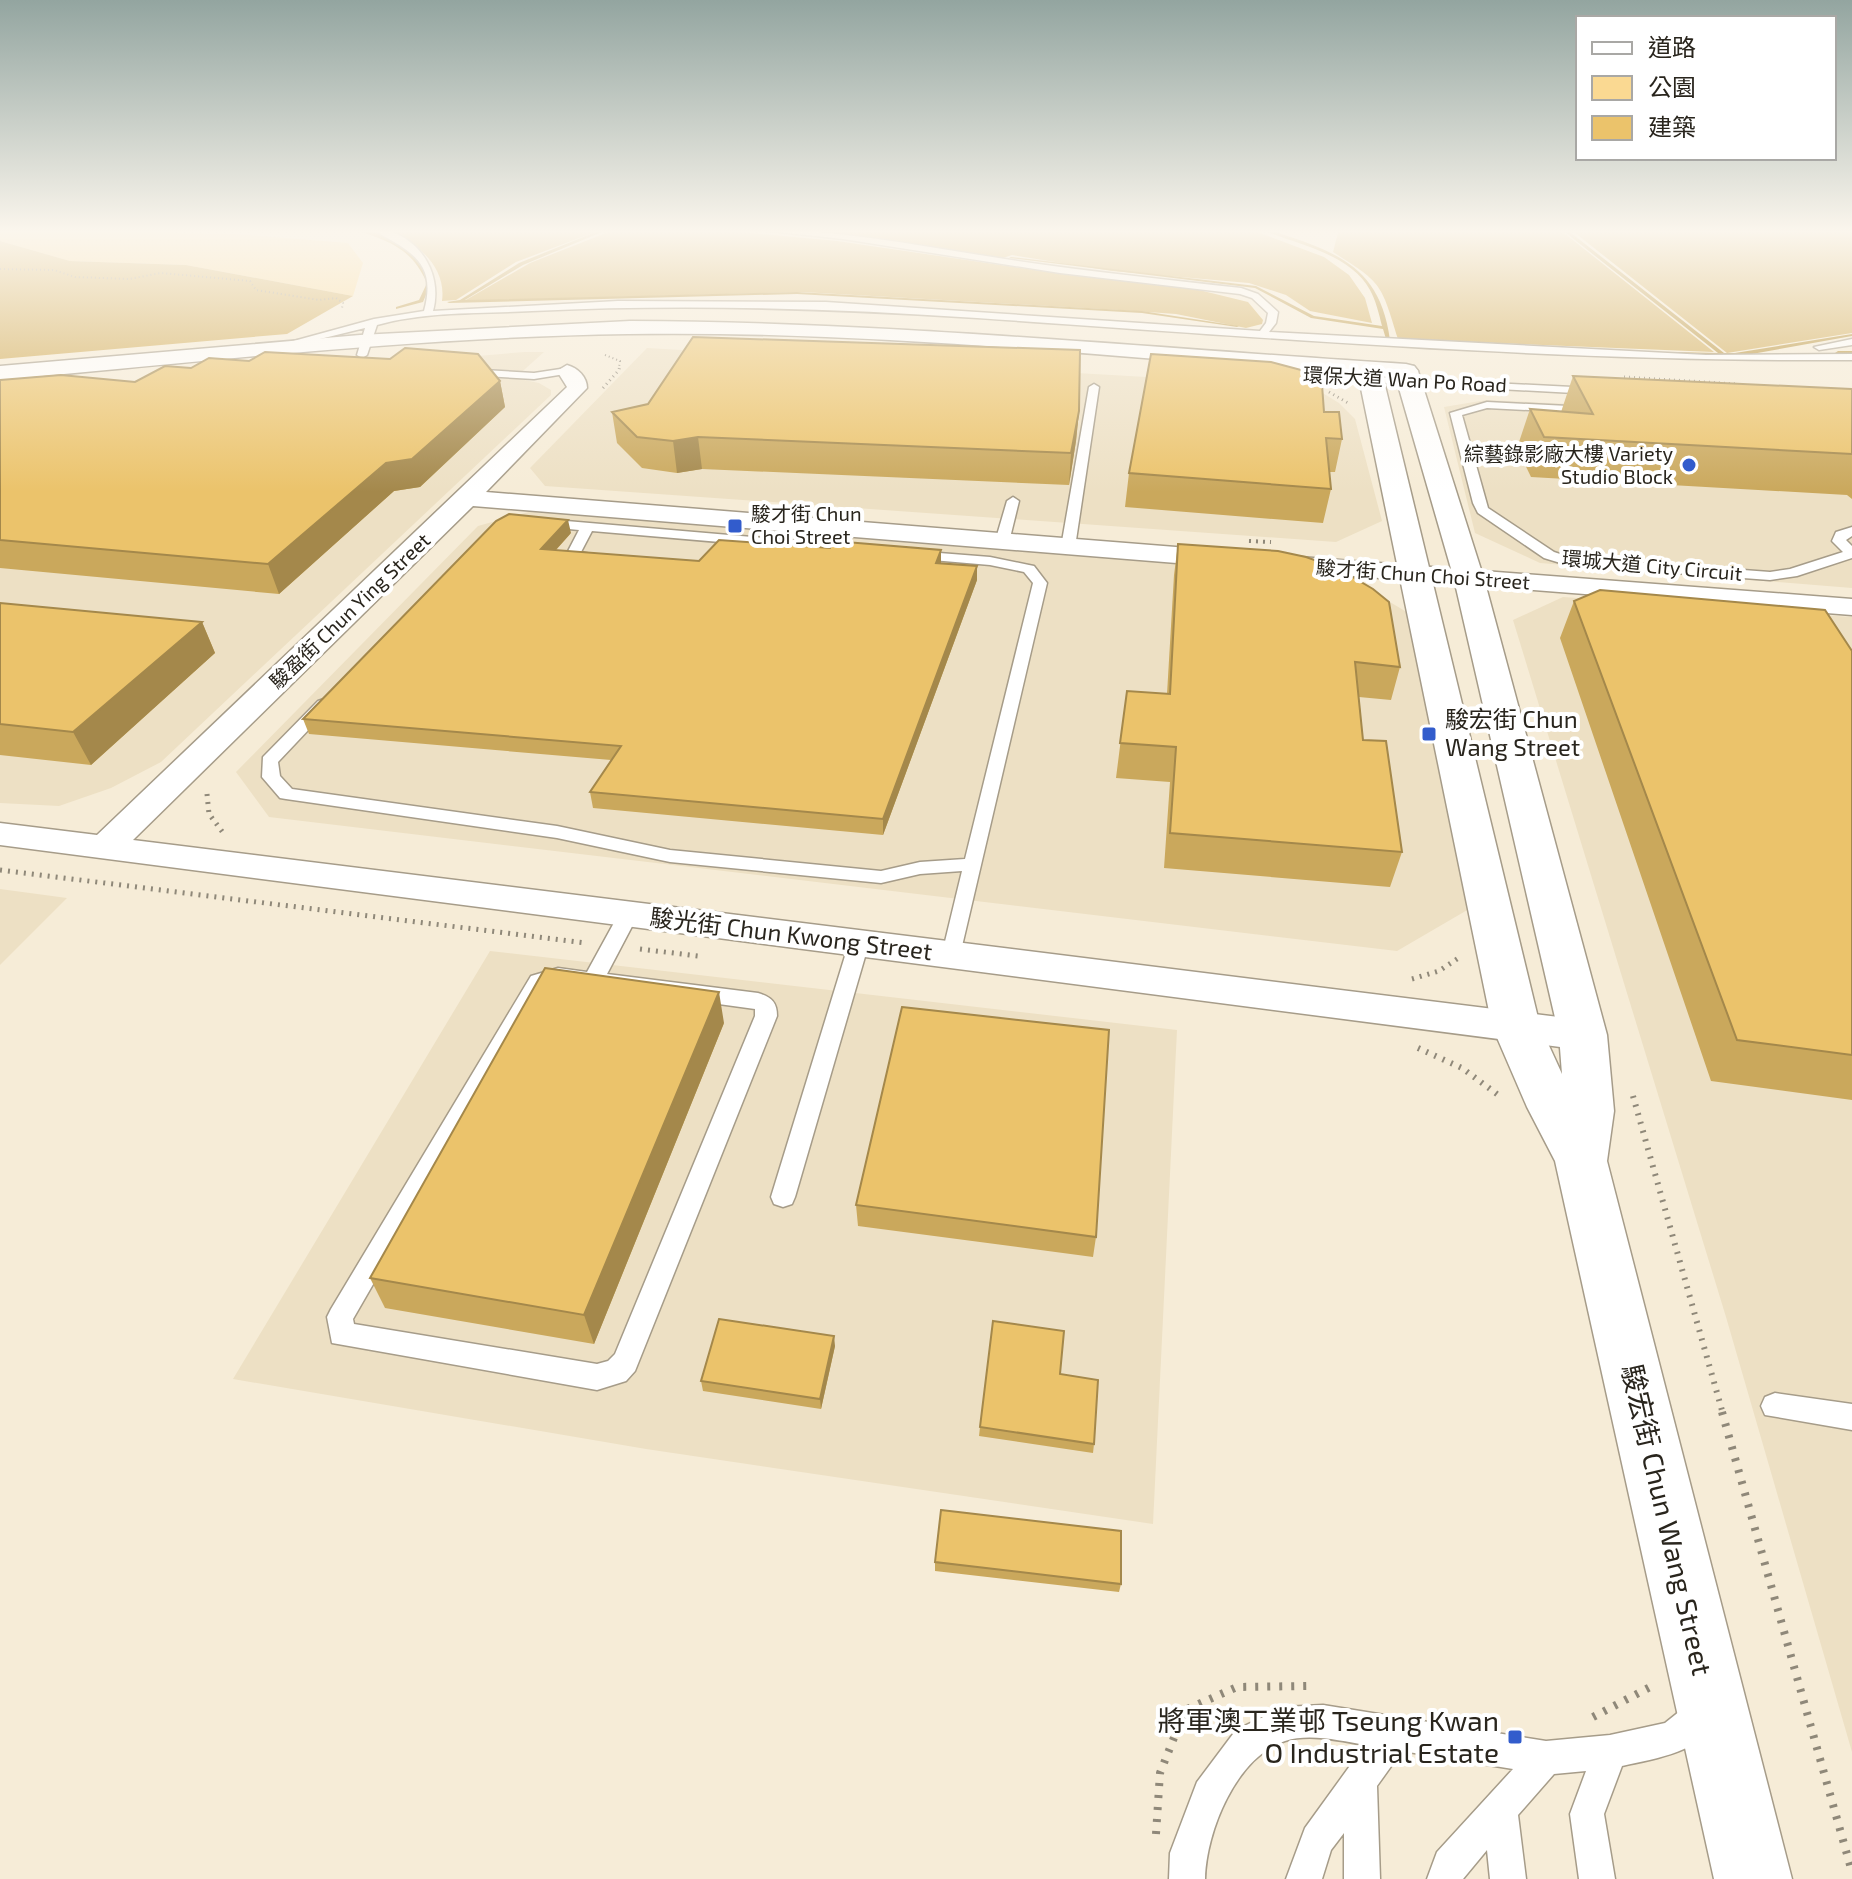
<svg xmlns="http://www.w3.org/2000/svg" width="1852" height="1879" font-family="'Exo 2','Noto Sans TC',sans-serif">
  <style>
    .built { fill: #ede0c4 }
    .green { fill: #fad992 }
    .forest { fill: #cfa850 }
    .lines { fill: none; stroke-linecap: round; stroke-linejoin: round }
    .stream { fill: #b58e33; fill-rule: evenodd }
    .service-casing { stroke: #a69c89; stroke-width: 3 }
    .minor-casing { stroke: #a69c89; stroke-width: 3 }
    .tertiary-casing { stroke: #a69c89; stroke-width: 3 }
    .secondary-casing { stroke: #a69c89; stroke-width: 3 }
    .path-far5 { stroke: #8f8879; stroke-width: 2; stroke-dasharray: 1 3; stroke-linecap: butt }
    .path-far4 { stroke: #8f8879; stroke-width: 3; stroke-dasharray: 1 4; stroke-linecap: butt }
    .path-far3 { stroke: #8f8879; stroke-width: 4; stroke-dasharray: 2 5; stroke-linecap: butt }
    .path-far2 { stroke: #8f8879; stroke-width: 5; stroke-dasharray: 2 6; stroke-linecap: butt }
    .path-far1 { stroke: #8f8879; stroke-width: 6; stroke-dasharray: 2 7; stroke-linecap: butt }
    .path { stroke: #8f8879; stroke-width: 8; stroke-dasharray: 3 9; stroke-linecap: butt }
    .service { fill: #fff; fill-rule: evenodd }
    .minor { fill: #fff; fill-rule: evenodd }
    .tertiary { fill: #fff; fill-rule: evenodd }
    .secondary { fill: #fff; fill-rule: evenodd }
    .wall { fill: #caa85c }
    .shaded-wall { fill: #a4884b }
    .building { fill: #ebc36b; stroke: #a4884b; stroke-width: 2 }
    .poi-dot { fill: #325ccc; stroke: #fff; stroke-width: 3 }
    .labels { text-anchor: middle; stroke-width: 8; stroke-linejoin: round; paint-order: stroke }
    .far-street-label { font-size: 20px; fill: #29251d; stroke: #fff }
    .far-poi-label { font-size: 20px; fill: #29251d; stroke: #fff; text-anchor: end }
    .poi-label { font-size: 24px; fill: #29251d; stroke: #fff; text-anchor: start }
    .street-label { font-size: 24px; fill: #29251d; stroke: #fff }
    .near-street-label { font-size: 28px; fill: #29251d; stroke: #fff }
    .near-poi-label { font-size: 28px; fill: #29251d; stroke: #fff; text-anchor: end }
  </style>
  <rect width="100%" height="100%" fill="#f6ecd7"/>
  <path class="built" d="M647,348l621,36 53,8 18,11 16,16 27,102 -46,21 -791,-56 -15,-18z
    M524,352h20l-29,26 24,5 12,7v5l-390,367 -50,26 -52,18 -59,-3v-406z
    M1486,400l366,17v171l-312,-25 -65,-30 -31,-126z
    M532,511l816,66 62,37 59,295 -72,42 -1128,-134 -33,-45 242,-246z
    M1563,597l289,20v1135l-126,-435 -213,-697z
    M0,889l67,9 -67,67z
    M490,951l687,79 -24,494 -507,-75 -413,-70z"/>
  <path class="green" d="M0,229h159l16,4 61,1 112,9 15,20 -10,33 -167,-31 -116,-4 -70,-20z"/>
  <path class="forest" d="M384,229h219l-87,33 -60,38 -14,1c5,-36 -28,-61 -58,-72z
    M616,229h93l128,12 232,34 130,15 49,12 15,18 -1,4 -16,4 -70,-14 -56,-4 -318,-18 -338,9 66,-38z
    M795,229h454l75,28 25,18 16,23 7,25 -62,-12 -24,-16 -37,-12 -137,-12 -100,-16 -9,3z
    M1339,229h220l155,123 -316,-13c-17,-56 -16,-56 -65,-87z
    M1570,229h282v104l-125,20z
    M0,241l70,20 116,4 167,31 -66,38 -287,25z"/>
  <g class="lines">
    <path class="stream" d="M353,229c35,0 64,23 78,54l-8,19 -27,7v-2l23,-7 8,-17c-16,-36 -39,-42 -74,-54z
      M603,229h6l-86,36 -58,35 332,-8 345,19 97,15 -2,1 -95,-14 -345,-19 -348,9 -2,-1 13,-2 59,-37z
      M1260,229h7c65,22 113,34 123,111l-4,-1 -3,-10 -72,-11 -56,-30 -246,-30 2,-1 245,29 58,30 68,10c-3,-12 -6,-25 -12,-36 -20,-37 -75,-46 -110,-61z
      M1561,229h5l158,124h11l117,-19v2l-117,21 -65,-2 2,-3 46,1z
      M1852,351v4h-14l-3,-2 3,-2z"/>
    <defs>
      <path id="service" d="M372,229c43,0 72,42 61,82l185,-10 208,1 434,29 6,-8 2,-10 -16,-15 -12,-4 -180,-21 -217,-34 -93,-10c86,0 170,17 255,30 78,12 157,20 236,29l17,6 20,18 -2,11 -7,9 437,23 146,-1v6c-292,2 -584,-22 -875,-42 -149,-10 -296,-14 -445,-7 -52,3 -105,0 -155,14l-10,30 -5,3 -5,-3 8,-27 -86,21v-4l95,-26 50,-8c14,-51 -16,-60 -52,-82z
        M1852,339v6l-33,5 -5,-3z
        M567,368l5,3 -1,2 -37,6 -67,-4 -5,-3 5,-3 67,4z
        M1374,377l218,11 5,3 -5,3 -222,-12v-4z
        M1094,384l5,3 -24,160 -7,4 -7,-4 28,-160z
        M1487,402l101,5 6,3 -6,3 -101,-5 -25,7 26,93 66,44 15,5 201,15 20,-3 53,-17 -11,-11 4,-9 16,-5v9l-6,4 6,6v12l-55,18 -27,4 -203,-15 -23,-7 -66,-45 -5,-10 -23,-90z
        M1013,497l6,4 -10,41 -12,3 -2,-3 12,-41z
        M543,519l315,27 7,4 -7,4 -266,-23 -11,21 23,5c-8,7 -30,5 -38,-2l13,-25 -41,-4v-6z
        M914,551l76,6 39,8 5,1 13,17 -88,376h-14l-3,-5 20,-83 -42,3 -39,9 -211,-21 -113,-24 -271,-39 -6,-1 -18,-21 1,-20 55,-56 6,-2 8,5 -2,3 -52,55 2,14 12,13 265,37 113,24 211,21 39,-9 45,-3 68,-276 -9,-11 -34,-7 -81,-7 -2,-3z
        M628,908l10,7 -31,59 151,19c13,4 19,9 19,23l-142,355 -9,10 -29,9 -265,-47 -5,-26 4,-8 200,-333 27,-8 29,4 34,-62zM558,982l197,27v7l-140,338 -7,7 -11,3 -243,-40 -1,-5 192,-333z
        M859,936l10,7 -74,254 -3,7 -9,3 -9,-3 -3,-7 78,-254z
        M1775,1393l77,11v26l-87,-15 -4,-9 4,-9z
        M1702,1699l12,4 4,12c-15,38 -61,43 -96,51l-18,48 11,65h-36l-9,-65 16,-43 -32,3 -36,41 8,64h-36l-3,-29 -24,29h-36l10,-27 76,-83 -111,-18 -25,35 3,93h-36v-46l-13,17 -9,29h-36l19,-51 60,-83c-24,-4 -55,-12 -80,-4 -49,16 -79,91 -80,138h-36l1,-26 27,-71 39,-52 48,-23 39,-2 223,36 64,-6 55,-12 25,-20z"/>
      <path id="minor" d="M567,365c11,3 20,12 20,23l-101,104 740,59 9,2 4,6 -4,6 -9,2 -753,-61 -340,334 1450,180 15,4 6,11 -6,11 -15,4 -1583,-205v-22l97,12 470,-448 -10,-16z
        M1287,556l565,43v16l-574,-45 -4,-6 4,-6z"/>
      <path id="tertiary" d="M1369,362l8,2 4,5 159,657 22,48 -3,-39 -105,-456 -60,-208 4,-5h16l4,5 66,208 123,456 7,76 -7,50 185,718h-78l-159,-718 -28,-54 -35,-81 -135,-657 4,-5z"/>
      <path id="secondary" d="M630,321c259,1 517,27 776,43l8,2 4,5 -4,5 -8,2c-259,-17 -518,-48 -778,-44 -210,3 -419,27 -628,46v-14l360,-31z"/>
    </defs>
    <use href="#service" class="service-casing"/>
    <use href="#minor" class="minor-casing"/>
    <use href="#tertiary" class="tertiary-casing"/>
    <use href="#secondary" class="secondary-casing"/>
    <path class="path-far5" d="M0,269l54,1 21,7 54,2 32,-6 89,8 6,9 63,10 17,-2 7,5 -1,5
      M605,355l15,6 -1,6"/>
    <path class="path-far4" d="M1624,377l114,7
      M603,388l16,-18 1,-5
      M1329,392l19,11"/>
    <path class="path-far3" d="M1249,541l22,1"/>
    <path class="path-far2" d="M207,794l2,20 15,20
      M0,870l586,73
      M640,949l58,7
      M1412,979l27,-8 21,-14"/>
    <path class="path-far1" d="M1418,1048l44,20 39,29
      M1633,1096l90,318"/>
    <path class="path" d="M1722,1412l130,460
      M1593,1717l59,-31 -1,-3
      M1156,1834l4,-61 25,-63 52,-23 72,-1"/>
    <use href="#service" class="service"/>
    <use href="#minor" class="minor"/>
    <use href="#tertiary" class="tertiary"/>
    <use href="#secondary" class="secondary"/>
  </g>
  <path class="wall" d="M249,361l251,20 5,26 -85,80 -26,4 -115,103 -279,-26v-188l135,2 56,-14z
    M1573,376l279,13v110l-5,-4 -316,-18 -14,-29 13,-39 31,3z
    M1079,411l-3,30 -7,44 -367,-16 -25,4 -35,-5 -25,-25 -5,-31z
    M1324,412l18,27 -7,33h-6l2,17 -8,34 -198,-16 4,-34z
    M571,533l-15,17 143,11 242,2 36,3v14l-94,255 -290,-27 -3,-16 21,-32 -302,-26 -6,-15z
    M1178,544l222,123 -9,33 -32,-3 4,43 39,112 -12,35 -226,-19 6,-86 -54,-4 11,-87 40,3 7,-119z
    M1574,601l278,50v449l-141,-19 -151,-443z
    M0,603l202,19 13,31 -124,112 -91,-10z
    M724,1023l-130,321 -209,-36 -15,-30z
    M856,1205l240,32 -3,20 -235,-31z
    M835,1346l-14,63 -118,-18 -2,-10z
    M1060,1374l34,70 -1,9 -114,-17 1,-9z
    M935,1562l186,22 -2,8 -184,-21z"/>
  <path class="shaded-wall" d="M500,381l5,26 -85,80 -26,4 -115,103 -11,-30 118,-101z
    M1079,411l-3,30 -7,44 2,-32z
    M698,437l4,32 -25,4 -4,-32z
    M568,520l3,13 -27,30 -3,-14z
    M941,550v14l-5,-1z
    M977,566v14l-94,255v-16z
    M202,622l13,31 -124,112 -18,-33z
    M719,992l5,31 -130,321 -10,-29z
    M834,1336l1,10 -14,63 -1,-10z"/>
  <path class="building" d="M693,337l387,13 -1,61 -8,42 -373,-16 -25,4 -36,-4 -25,-25 36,-8z
    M405,348l73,6 22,27 -88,78 -26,4 -118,101 -268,-24v-160l61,-5 74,7 30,-16 26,2 18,-10 40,3 16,-9 125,7z
    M1151,354l120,8 30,8 20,1 3,41h15l3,27 -16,-1 5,51 -202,-16z
    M1573,376l279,13v65l-308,-17 -14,-28 63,5z
    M509,514l59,6 -27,29 158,12 20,-21 111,8 4,-7 107,9 -5,13 41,3 -94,253 -293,-27 31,-46 -318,-27 193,-198z
    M1178,544l100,7 28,6 31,11 36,21 16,13 11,65 -45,-5 8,78 23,1 16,111 -232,-19 6,-86 -56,-4 7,-52 43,3z
    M1600,590l225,20 27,41v404l-115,-15 -163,-439z
    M0,603l202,19 -129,110 -73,-8z
    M545,968l174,24 -135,323 -214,-37z
    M902,1007l207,23 -13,207 -240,-32z
    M719,1319l115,17 -14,63 -119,-18z
    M993,1321l71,10 -4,43 38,6 -4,64 -114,-17z
    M941,1510l180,21v53l-186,-22z"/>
  <linearGradient id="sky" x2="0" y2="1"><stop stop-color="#93a5a0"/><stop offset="0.47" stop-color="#fbf6ed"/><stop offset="1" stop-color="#fbf6ed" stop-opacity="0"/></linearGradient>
  <rect width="1852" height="492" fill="url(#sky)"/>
  <g class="poi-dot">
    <circle cx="1689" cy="465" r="8"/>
    <rect x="727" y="518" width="16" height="16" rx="4"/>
    <rect x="1421" y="726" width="16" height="16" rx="4"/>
    <rect x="1507" y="1729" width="16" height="16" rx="4"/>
  </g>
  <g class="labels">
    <g class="far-street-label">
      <text transform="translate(1405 380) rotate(3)" y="7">環保大道 Wan Po Road</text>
      <text transform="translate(1652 566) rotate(5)" y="7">環城大道 City Circuit</text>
      <text transform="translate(1423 575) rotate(4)" y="7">駿才街 Chun Choi Street</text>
      <text transform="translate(350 611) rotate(-44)" y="7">駿盈街 Chun Ying Street</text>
    </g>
    <g class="far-poi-label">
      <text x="1673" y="461">綜藝錄影廠大樓 Variety<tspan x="1673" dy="23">Studio Block</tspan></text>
      <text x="751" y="521" text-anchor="start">駿才街 Chun<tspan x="751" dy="23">Choi Street</tspan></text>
    </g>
    <g class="poi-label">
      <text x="1445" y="728">駿宏街 Chun<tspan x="1445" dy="28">Wang Street</tspan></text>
    </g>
    <g class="street-label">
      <text transform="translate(791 935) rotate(7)" y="8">駿光街 Chun Kwong Street</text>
    </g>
    <g class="near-street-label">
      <text transform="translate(1667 1520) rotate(77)" y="10">駿宏街 Chun Wang Street</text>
    </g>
    <g class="near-poi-label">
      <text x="1499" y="1731">將軍澳工業邨 Tseung Kwan<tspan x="1499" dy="32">O Industrial Estate</tspan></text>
    </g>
  </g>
  <rect x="1576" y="16" width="260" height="144" fill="#ffffff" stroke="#a9a8a5" stroke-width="2"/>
  <rect x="1592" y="42" width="40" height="12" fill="#ffffff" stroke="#a9a8a5" stroke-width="2"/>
  <text x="1648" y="56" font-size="24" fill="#29251d">道路</text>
  <rect x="1592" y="76" width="40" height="24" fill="#fad992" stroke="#a9a8a5" stroke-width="2"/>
  <text x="1648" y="96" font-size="24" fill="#29251d">公園</text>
  <rect x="1592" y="116" width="40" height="24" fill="#ebc36b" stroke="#a9a8a5" stroke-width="2"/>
  <text x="1648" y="136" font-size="24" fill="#29251d">建築</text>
</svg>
